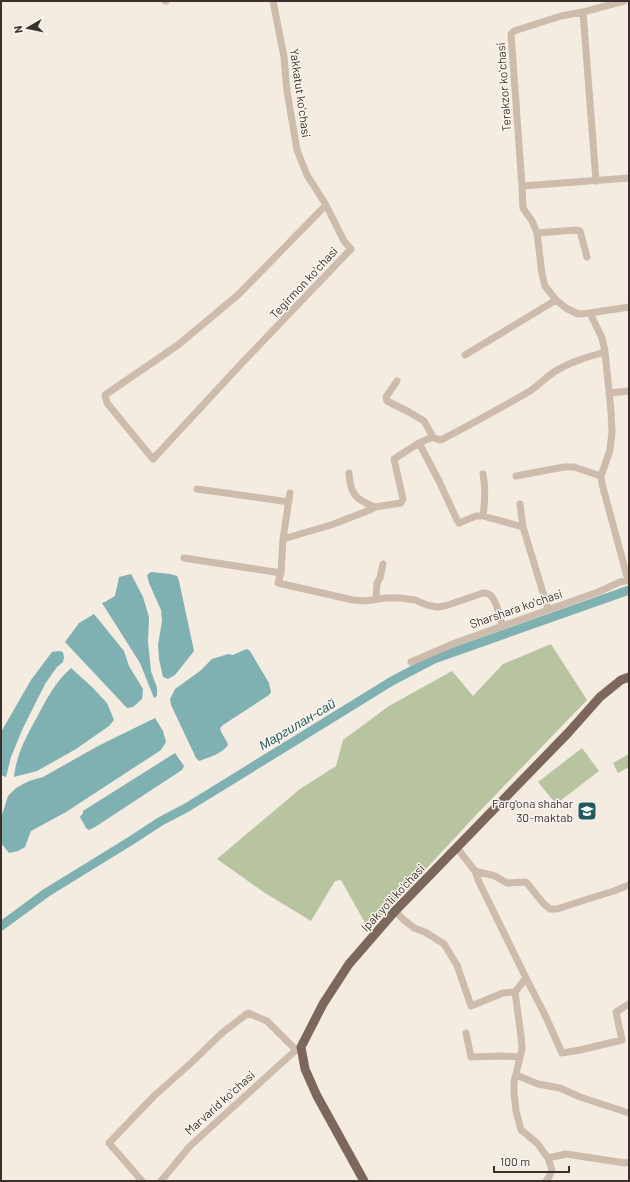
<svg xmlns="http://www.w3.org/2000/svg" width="630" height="1182" font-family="Barlow,sans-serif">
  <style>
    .green { fill: #b8c4a0 }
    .water { fill: #7fb0b2 }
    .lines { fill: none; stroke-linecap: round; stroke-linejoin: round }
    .river { stroke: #7fb0b2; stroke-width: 9 }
    .minor { stroke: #cdbbac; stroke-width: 7 }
    .major { stroke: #7d675c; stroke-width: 9 }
    .labels { text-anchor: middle; stroke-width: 3; stroke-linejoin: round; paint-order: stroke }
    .street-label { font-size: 12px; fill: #3b302b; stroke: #fbf5ee }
    .poi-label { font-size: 12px; fill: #3b302b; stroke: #fbf5ee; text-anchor: end }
    .water-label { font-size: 13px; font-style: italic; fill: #1f5a5e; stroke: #fbf5ee }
  </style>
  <rect width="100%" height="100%" fill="#f4ebe1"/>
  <path class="green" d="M551,644l36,56 -110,114 -108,116 -28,-50 -6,1 -24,40 -46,-28 -48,-34 83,-70 36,-23 7,-26 46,-34 63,-35 21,25 30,-32z
    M582,748l17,23 -43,33 -18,-22z
    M629,754v13l-11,6 -5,-10z"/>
  <path class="water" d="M151,572l19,2 7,2 2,5 15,70 -19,24 -7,4 -5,-2 -4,-18 -1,-14 4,-24 -1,-11 -12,-27 -2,-8z
    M131,574l12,23 6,20 -1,25 3,29 6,17v8l-3,2 -14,-35 -38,-60 3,-1 10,-6 4,-19z
    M94,614l30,37 5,15 14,23 -1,10 -9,8 -6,1 -62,-66 14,-19z
    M247,649l3,2 19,32 2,9 -2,3 -46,30 -3,3c1,6 6,10 8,17 -5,8 -20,13 -29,16l-3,-3 -25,-53 -1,-6 5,-10 25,-18 12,-12 16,-5 5,1 9,-4z
    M59,651l4,1 1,6 -1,4 -6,5 -12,17 -23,46 -11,27 -5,20 -5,-2v-43l30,-52 21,-28z
    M71,668l21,19 15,16 7,17 -5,6 -33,23 -39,22 -23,6c2,-21 12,-40 22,-58 10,-19 19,-37 35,-51z
    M155,718l8,13 3,11 -5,8 -95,62 -35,19 -6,16 -7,4 -9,2 -7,-9 -1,-26 7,-22 8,-8 13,-7 14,-4 55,-31z
    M175,753l9,13 -2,4 -87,57 -6,3 -3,-2 -6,-11 3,-4v-2z"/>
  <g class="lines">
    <path class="river" d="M1,926l45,-33 86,-53 29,-19 25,-13 206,-127 42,-22 195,-69"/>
    <path class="minor" d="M165,1h1
      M273,1l11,56 3,34 10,59 10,25 19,30 18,36 7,8 -110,115 -88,95 -46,-56 -2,-8 73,-50 61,-51 87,-89
      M624,1l-41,11 -22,4 -44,14 -3,1 -3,3 11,152 1,22 9,13 5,12 5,41 3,12 11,14 10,8 12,6 12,-1 39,-6
      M583,12l13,169
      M522,186l107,-8
      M537,233l39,-3 4,1 7,26
      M590,313l12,25 3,14 6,59 1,21 -2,18 -9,26 1,8 26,96
      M465,355l91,-55
      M397,381l-11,16 1,4 22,11 15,9 9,16
      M609,393l20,-2
      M419,443l20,38 18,39 2,3 17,-7h7l40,11
      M349,473c1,21 7,27 26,34
      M516,476l48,-9h10l27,9
      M197,489l92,13
      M290,493l-7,46 -2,34 -3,10 75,17 12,1 21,-3h14l15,2 12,5 10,2 8,-1 38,-13c4,0 7,1 9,4 5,5 8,21 10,28
      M520,504l3,23 25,82
      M483,516c2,-15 3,-28 0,-42
      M283,539l48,-14 39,-15 5,-3 26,-4 2,-4 -9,-40 25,-16 14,-6 4,2 4,1c30,-16 60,-32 89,-49 8,-5 15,-13 24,-19 16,-10 33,-15 51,-20
      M184,558l97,15
      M376,599l1,-16 3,-5 3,-14
      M411,662l44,-19 143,-51 22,-10 9,-2
      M457,848l18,23 4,11 47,96 -11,14 6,44 1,13 -8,33v11l2,18 5,19 16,13 11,15 4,12 -3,7 -3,4
      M475,871l20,5 12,7 18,-1 2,1 16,20 7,6h7l31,-10 26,-8 15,-6
      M395,911l9,9 10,8 11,4 19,12 13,21 14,41 32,-13 12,-1
      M526,978l19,37 17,38 18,-3 42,-10 -6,-28 13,-8
      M466,1033l5,24 30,-1 19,1
      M516,1075l22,9 22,4 20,9 49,16
      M548,1158l18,-4 59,9 4,-1
      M142,1181l-33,-38 45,-47 37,-33 31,-30 26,-20 19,8 29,29
      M161,1181l29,-35 106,-96 5,-3"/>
    <path class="major" d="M364,1181l-47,-85 -12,-27 -4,-22 22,-43 26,-40 46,-53 173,-178 32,-36 21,-17 8,-3"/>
  </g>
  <defs>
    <symbol id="school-square" viewBox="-11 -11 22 22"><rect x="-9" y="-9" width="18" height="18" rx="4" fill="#1f5a5e" stroke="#fbf5ee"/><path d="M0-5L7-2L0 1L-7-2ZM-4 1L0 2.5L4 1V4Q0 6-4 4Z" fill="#fff"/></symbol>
  </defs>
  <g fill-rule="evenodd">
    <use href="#school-square" x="576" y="800" width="22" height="22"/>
  </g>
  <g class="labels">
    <g class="street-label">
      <text transform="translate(504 87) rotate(-94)" y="4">Terakzor koʻchasi</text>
      <text transform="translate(300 93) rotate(82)" y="4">Yakkatut koʻchasi</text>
      <text transform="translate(304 283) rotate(-47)" y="4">Tegirmon koʻchasi</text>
      <text transform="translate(516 609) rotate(-19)" y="4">Sharshara koʻchasi</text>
      <text transform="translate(393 898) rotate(-47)" y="4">Ipak yo'li ko'chasi</text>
      <text transform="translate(220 1103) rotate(-42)" y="4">Marvarid koʻchasi</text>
    </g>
    <g class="poi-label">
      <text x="573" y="808">Farg'ona shahar<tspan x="573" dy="14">30-maktab</tspan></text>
    </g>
    <g class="water-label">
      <text transform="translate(297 724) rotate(-31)" y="5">Маргилан-сай</text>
    </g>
  </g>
  <rect width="630" height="1182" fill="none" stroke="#3b302b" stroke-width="4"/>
  <g transform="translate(28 28) rotate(261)" stroke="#fbf5ee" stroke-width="3" paint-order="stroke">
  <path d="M0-3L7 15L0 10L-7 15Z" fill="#3b302b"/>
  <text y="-6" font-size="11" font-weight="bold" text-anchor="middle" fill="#3b302b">N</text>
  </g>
  <path d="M494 1166v6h75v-6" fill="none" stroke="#3b302b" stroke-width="2"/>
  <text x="500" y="1166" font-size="12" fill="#3b302b" stroke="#fbf5ee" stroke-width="3" paint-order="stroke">100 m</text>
</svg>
